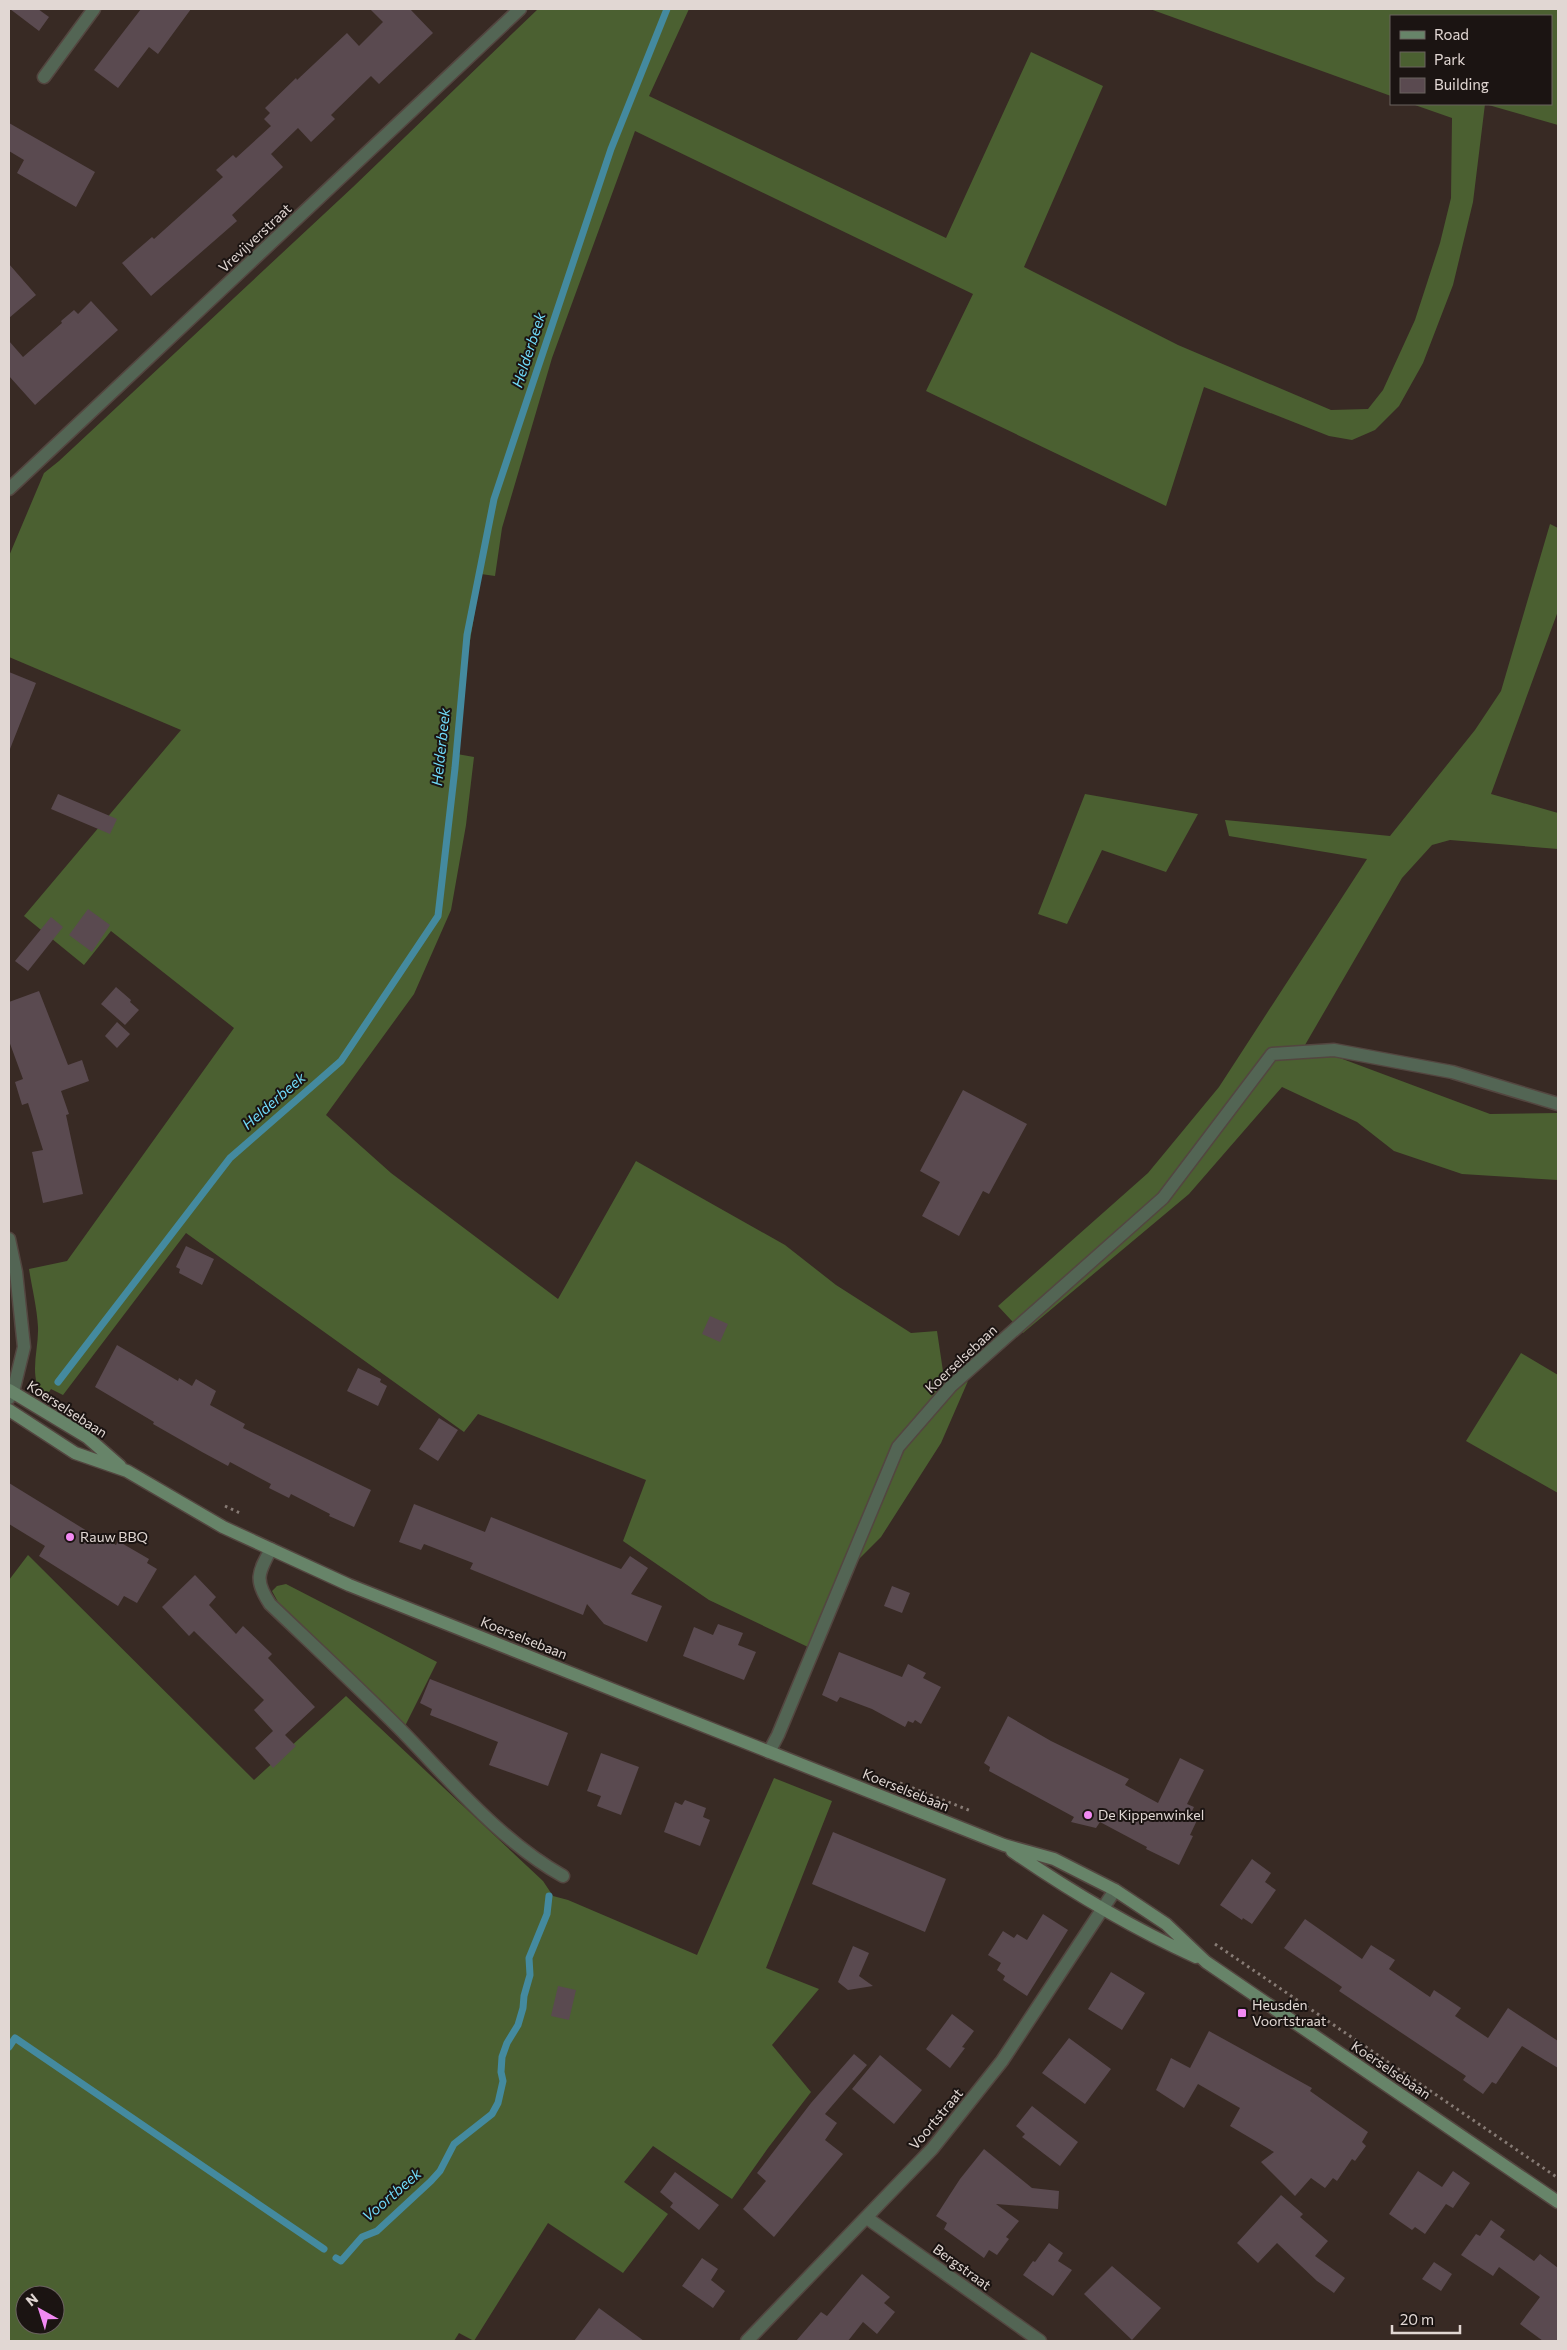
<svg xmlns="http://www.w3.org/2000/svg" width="1567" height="2350" font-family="Commissioner,sans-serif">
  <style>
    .green { fill: #4b6031; fill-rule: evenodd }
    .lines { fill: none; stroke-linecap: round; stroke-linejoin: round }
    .stream { stroke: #448a9f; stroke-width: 7 }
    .building { fill: #5a4a50 }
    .street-casing { stroke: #534640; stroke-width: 15 }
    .secondary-casing { stroke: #534640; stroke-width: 15 }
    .path { stroke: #877b75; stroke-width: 3; stroke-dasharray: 2.5 4; stroke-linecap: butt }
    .street { stroke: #536554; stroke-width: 12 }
    .secondary { stroke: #678469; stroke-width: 12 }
    .poi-dot { fill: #f28af3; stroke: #1b1412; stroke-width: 2 }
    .labels { text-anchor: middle; stroke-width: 4; stroke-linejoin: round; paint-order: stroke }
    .street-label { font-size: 14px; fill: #e1d7d3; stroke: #1b1412 }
    .poi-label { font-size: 14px; fill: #e1d7d3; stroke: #1b1412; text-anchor: start }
    .water-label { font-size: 15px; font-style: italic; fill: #70daf9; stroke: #1b1412 }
  </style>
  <rect width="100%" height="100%" fill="#382a24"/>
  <path class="green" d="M538,9h151l-40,87 297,142 85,-186 72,34 -79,181 154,78 153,65 37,-1 15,-19 32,-70 25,-77 11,-45 1,-80 -40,-14h73l-12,98 -20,83 -30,78 -24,43 -24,24 -23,10 -23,-4 -125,-49 -38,119 -240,-115 47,-97 -338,-163 -83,227 -50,170 -7,48 -14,-2 -13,79 -11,101 17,3 -8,68 -15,85 -37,84 -88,121 65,58 167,126 78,-138 149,84 51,40 75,48 26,-2 10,67 21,-17 -27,62 -60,94 -25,25 -48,85 -99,-47 -86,-59 23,-61 -168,-66 -14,18 -278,-199 -123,162 -12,-6 -6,9c-18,-20 -6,-47 -7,-71 -1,-19 -6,-39 -9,-58l38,-8 167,-233 -123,-97 -27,34 -60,-49 157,-186 -172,-73v-101l35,-83 15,-12 294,-274z
    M1150,9h408v116l-73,-21h66v-88h-160v80z
    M1550,524l8,4v83l-67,183 67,19v36l-108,-9 -18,5 -30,33 -97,167 185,69 68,-1v67l-96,-6 -68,-23 -37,-29 -75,-35 -93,107 -166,139 -25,-27 150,-133 71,-86 148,-228 -138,-23 -4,-16 165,16 85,-106 26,-39z
    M1085,794l113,20 -32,58 -64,-22 -35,74 -29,-10z
    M1521,1353l37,22v118l-92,-52z
    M28,1555l226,225 92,-84 197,185 10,15 15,4 129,55 77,-177 58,23 -66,167 53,21 -47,56 39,47 -43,56 -36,51 -79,-53 -29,36 44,32 -45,59 -75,-50 -74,118 -15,-8 -5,8h-445v-761zM25,2295h30v30h-30z
    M286,1584l151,78 -32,64 -127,-124 -6,-11 5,-5z"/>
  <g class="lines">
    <path class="stream" d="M58,1382l172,-224 111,-97 97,-145 17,-148 12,-133 27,-136 117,-350 56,-140
      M9,2047l6,-9 309,211
      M336,2258l5,3 21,-24 15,-6 54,-50 9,-10 14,-27 38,-30 6,-11 5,-22 -2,-9 1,-15 5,-14 11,-18 5,-17 1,-12 6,-21 -1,-17 18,-44 2,-18"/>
  </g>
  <path class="building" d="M10,9h28l11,8 -10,14z
    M141,9h50l-33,45 -9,-7 -31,41 -24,-18z
    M370,9h40l23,24 -54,51 -8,-8 -40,39 4,4 -24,23 -13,-14 -27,26 12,13 -51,48 5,6 -86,75 -29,-33 30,-26 2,2 69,-62 -7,-7 17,-15 3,3 35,-32 -7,-7 6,-6 -5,-5 31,-30 1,2 50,-47 12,13 24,-24z
    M9,123l86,49 -19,35 -59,-34 7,-13 -15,-9z
    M9,264l27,31 -27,23z
    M91,301l27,29 -83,75 -26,-29v-35l14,16 39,-34 -1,-2 13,-11 4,4z
    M9,672l27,11 -26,66 -1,-1z
    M58,794l59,25 -7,15 -59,-25z
    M88,909l22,16 -18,27 -23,-17z
    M51,917l12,10 -35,44 -13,-10z
    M116,987l15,13 -1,2 9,8 -14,15 -24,-21z
    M39,991l29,74 14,-5 7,21 -28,10 8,23 -3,1 17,79 -40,9 -11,-51 11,-2 -15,-47 -6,2 -7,-23 8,-3 -14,-38v-39z
    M117,1022l13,12 -13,14 -12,-12z
    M963,1090l64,34 -38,70 -6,-3 -24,45 -37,-20 18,-34 -20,-11z
    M186,1246l28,13 -12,26 -23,-12 1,-4 -4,-2z
    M710,1316l18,8 -8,18 -18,-8z
    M117,1345l61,36 1,-3 13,8 4,-7 20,12 -6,14 35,19 -2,4 128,62 -17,37 -25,-11 1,-2 -39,-20 -2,4 -20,-10 2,-4 -41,-22 -2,4 -26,-14 -49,-28 1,-2 -59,-35z
    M358,1368l23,11 -1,3 7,4 -9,20 -31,-15z
    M439,1418l19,12 -20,31 -19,-12z
    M9,1483l96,59 1,-3 10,6 2,-4 31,18 -2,4 10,6 -20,34 -13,-7 -6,10 -79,-50 6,-10 -36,-22z
    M414,1504l71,28 6,-15 130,52 9,-13 18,12 -17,26 31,12 -15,36 -43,-18 -17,-20 -4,11 -113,-46 3,-6 -49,-19 -3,6 -22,-8z
    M195,1575l21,22 -7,8 27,29 7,-8 29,28 -4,4 47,49 -30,28 11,11 -23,22 -18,-20 18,-17 -19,-21 10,-10 -70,-69 -5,5 -27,-29z
    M892,1586l18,7 -8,20 -18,-7z
    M718,1624l25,9 -5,12 18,7 -12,28 -61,-24 11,-29 19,8z
    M839,1652l63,25 6,-13 18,9 -3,5 18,9 -20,37 -6,-4 -2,3 -5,-2 -3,6 -33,-18 -32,-12 -3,5 -15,-7z
    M430,1679l138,54 -20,53 -59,-21 9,-23 -68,-27 2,-6 -12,-6z
    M1008,1716l43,25 78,38 -4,6 33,18 22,-45 24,12 -17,34 7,3 -2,4 8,3 -10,21 3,1 -14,29 -33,-16 1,-2 -47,-25 -4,6 -25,-6 3,-5 -85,-46 1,-4 -6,-4z
    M601,1753l38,14 -18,48 -24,-9 4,-10 -14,-5z
    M685,1800l21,8 -3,9 7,3 -10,26 -36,-14 11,-30 7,3z
    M833,1832l113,47 -21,53 -113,-48z
    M1252,1859l19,14 -6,9 11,8 -24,34 -9,-6 -1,2 -22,-15z
    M1043,1914l25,16 -41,66 -24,-16 2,-4 -8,-6 4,-7 -13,-8 15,-24 11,7 3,-4 10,6z
    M1305,1919l57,40 9,-14 24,15 -6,9 41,28 4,-7 27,18 -6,8 33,22 20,-30 50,33v27l-36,-22 -26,38 -4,-2 -9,12 -20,-14 3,-4 -127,-85 3,-4 -58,-39z
    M853,1946l16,7 -10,23 14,10 -25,4 -10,-8z
    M1111,1972l34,21 -23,37 -34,-21z
    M558,1986l18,4 -7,30 -18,-4z
    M952,2014l22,17 -12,16 3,1 -15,20 -24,-19z
    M1209,2031l103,57 -2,3 58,41 -6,10 4,4 -11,15 -3,-2 -15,22 -4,-3 -8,10 -14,-10 -16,18 -34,-34 13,-10 -44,-26 10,-18 -42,-24 -14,24 -28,-18 15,-32 19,10z
    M1069,2038l42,31 -26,35 -43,-31z
    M854,2054l13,11 -42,49 12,9 -12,17 18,14 -69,83 -31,-28 23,-28 -9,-8 54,-70z
    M880,2055l42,35 -28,34 -42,-35z
    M1032,2106l46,36 -18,24 -38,-29 3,-3 -9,-8z
    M984,2149l48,39 27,3 -1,18 -62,-5 23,17 -13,16 3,2 -12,16 -8,-5 -5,8 -40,-29 3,-6 -11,-7 24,-37z
    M1418,2171l24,16 11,-16 17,12 -17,25 -7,-4 -21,30 -10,-7 -3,3 -23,-16z
    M675,2172l44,33 -20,25 -29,-23 3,-4 -13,-11z
    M1281,2195l22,19 -3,3 28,24 -13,15 30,22 -11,15 -17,-12 -40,-38 -19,20 -21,-20z
    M1491,2220l14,10 -5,7 34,24 6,-7 18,14v73h-15l-23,-17 20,-27 -41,-30 -6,9 -32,-21 15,-21 4,2z
    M1049,2243l14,10 -5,8 14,9 -19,26 -30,-21 10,-14 2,1z
    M702,2258l16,11 -7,11 14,11 -12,17 -31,-22z
    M1434,2262l18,12 -11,17 -19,-12z
    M1112,2266l49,42 -29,32 -48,-46z
    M862,2274l28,23 -6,6 11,9 -18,22 -14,-12 -15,19h-52l25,-29 6,4z
    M599,2308l45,33h-70z"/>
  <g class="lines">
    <defs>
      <path id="street" d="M44,77l50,-68
        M9,489l511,-480
        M9,1239l7,33 8,75 -11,45 -4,6
        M271,1549c-13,24 -17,31 -1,55 43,41 87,82 129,124 51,52 100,112 164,148
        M769,1752l9,-17 120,-288 53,-61 212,-188 109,-144 62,-4 118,22 106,32
        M867,2218l173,123
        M747,2341l185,-192 70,-88 113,-171"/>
      <path id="secondary" d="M9,1390l78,47 33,29
        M9,1410l66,43 52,18 96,56 126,58 655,260 50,14 61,31 51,34 40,38 352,240
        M1012,1851c58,40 120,77 184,106"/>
    </defs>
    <use href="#street" class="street-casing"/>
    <use href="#secondary" class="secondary-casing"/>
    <path class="path" d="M225,1506l15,7
      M900,1783l71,28
      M1215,1944l343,234"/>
    <use href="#street" class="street"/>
    <use href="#secondary" class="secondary"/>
  </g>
  <g class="poi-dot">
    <circle cx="70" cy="1537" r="5"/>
    <circle cx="1088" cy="1815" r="5"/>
    <rect x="1237" y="2008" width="10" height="10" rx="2.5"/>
  </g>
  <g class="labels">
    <g class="street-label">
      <text transform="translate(255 238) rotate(-43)" y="5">Vrevijverstraat</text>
      <text transform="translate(961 1359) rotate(-43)" y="5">Koerselsebaan</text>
      <text transform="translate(67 1409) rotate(33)" y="5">Koerselsebaan</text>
      <text transform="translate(524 1638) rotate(22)" y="5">Koerselsebaan</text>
      <text transform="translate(906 1790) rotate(22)" y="5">Koerselsebaan</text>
      <text transform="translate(1391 2070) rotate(34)" y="5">Koerselsebaan</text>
      <text transform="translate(936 2119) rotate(-50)" y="5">Voortstraat</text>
      <text transform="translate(962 2267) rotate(36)" y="5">Bergstraat</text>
    </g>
    <g class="poi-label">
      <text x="80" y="1542">Rauw BBQ</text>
      <text x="1098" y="1820">De Kippenwinkel</text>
      <text x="1252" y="2010">Heusden<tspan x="1252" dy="16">Voortstraat</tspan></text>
    </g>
    <g class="water-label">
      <text transform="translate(529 350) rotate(-72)" y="5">Helderbeek</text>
      <text transform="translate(441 747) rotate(-84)" y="5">Helderbeek</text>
      <text transform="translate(274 1101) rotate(-41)" y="5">Helderbeek</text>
      <text transform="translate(392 2195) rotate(-41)" y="5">Voortbeek</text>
    </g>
  </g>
  <rect width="1567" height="2350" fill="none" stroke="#e1d7d3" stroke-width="20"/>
  <rect x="1390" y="15" width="162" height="90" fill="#1b1412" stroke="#6a625f"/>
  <rect x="1400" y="31" width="25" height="8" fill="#678469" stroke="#6a625f"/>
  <text x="1434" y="40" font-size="15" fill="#e1d7d3">Road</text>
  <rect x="1400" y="52" width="25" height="15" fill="#4b6031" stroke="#6a625f"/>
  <text x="1434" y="65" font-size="15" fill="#e1d7d3">Park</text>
  <rect x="1400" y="78" width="25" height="15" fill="#5a4a50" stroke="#6a625f"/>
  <text x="1434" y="90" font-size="15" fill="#e1d7d3">Building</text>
  <g transform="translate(40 2310) rotate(321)"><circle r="24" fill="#1b1412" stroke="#6a625f"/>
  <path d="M0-4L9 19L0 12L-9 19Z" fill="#f28af3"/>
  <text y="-8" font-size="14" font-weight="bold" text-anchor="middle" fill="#e1d7d3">N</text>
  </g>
  <path d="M1392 2325v8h68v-8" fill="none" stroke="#e1d7d3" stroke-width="2.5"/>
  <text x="1400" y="2325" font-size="15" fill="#e1d7d3" stroke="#1b1412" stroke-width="4" paint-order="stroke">20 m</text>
</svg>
